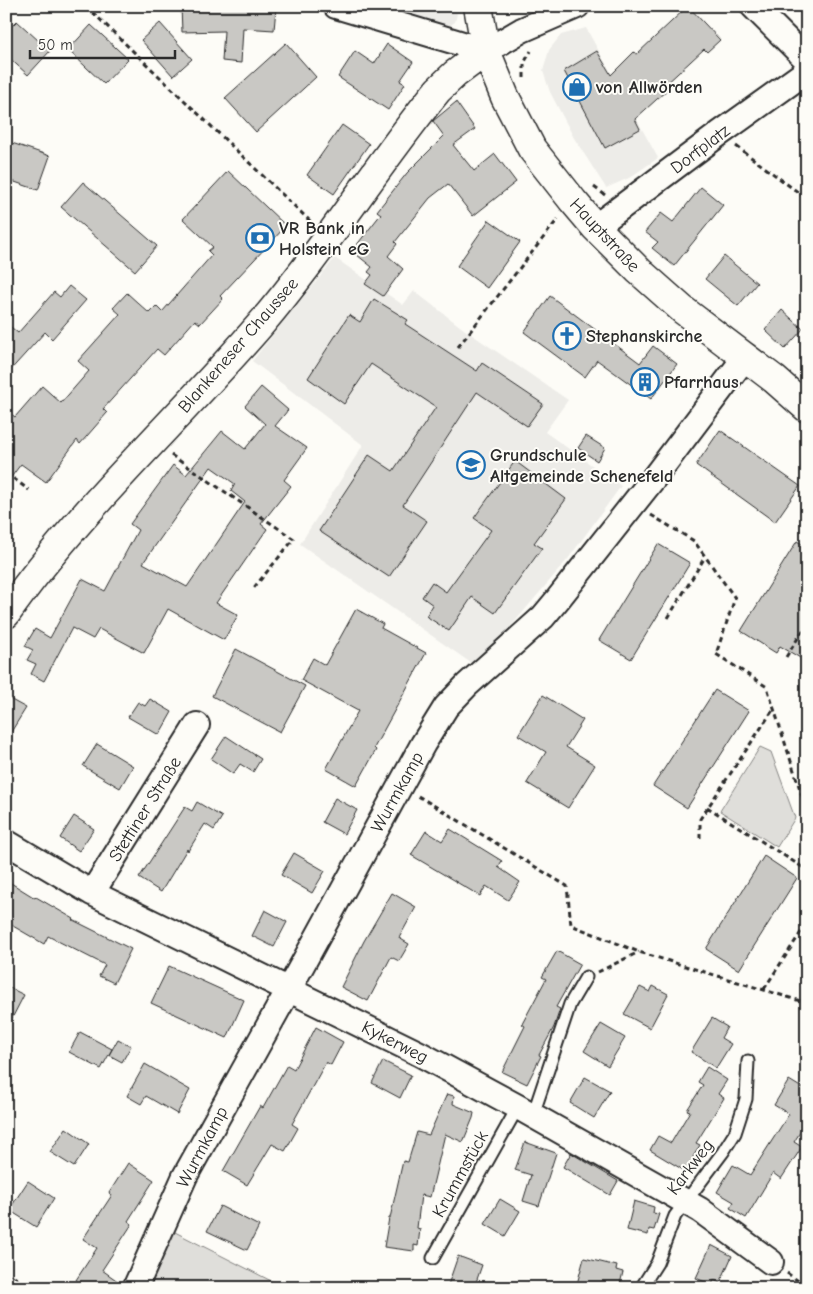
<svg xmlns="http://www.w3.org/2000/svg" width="813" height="1294" font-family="'Comic Neue',sans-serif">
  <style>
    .built { fill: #edece8 }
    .green { fill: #dfdeda; stroke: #858482 }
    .building { fill: #c9c8c4; stroke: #2b2b2b; fill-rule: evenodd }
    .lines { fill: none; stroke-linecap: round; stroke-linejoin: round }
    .service-casing { stroke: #2b2b2b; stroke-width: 15 }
    .minor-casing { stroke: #2b2b2b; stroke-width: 28 }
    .secondary-casing { stroke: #2b2b2b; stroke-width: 31 }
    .path { stroke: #2b2b2b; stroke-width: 3; stroke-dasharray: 5 4; stroke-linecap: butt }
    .service { stroke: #fdfcf7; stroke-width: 11 }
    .minor { stroke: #fdfcf7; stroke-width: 24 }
    .secondary { stroke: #fdfcf7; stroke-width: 28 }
    .labels { text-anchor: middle; stroke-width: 4; stroke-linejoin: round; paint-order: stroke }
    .poi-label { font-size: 18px; font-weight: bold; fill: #2b2b2b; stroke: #fdfcf7; text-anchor: start }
    .street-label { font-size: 18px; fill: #2b2b2b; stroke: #fdfcf7 }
  </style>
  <rect width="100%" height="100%" fill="#fdfcf7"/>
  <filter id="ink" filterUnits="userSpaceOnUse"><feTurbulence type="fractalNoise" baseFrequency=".02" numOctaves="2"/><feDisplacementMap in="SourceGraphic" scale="10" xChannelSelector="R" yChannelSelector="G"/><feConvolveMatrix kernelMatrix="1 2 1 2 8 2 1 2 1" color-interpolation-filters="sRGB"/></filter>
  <g filter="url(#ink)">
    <path class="built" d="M367,6h88l2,8 -2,8 -6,4 -10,2z
      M586,28l72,130 -29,20 -23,10 -32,-50 -24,-46 -7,-21 6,-21 12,-15z
      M335,258l68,47 11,-14 51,39 103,70 -23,32 76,54 -53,73 -56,66 -41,38 -171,-119 63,-99 -111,-84z"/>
    <path class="green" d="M760,747l11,5 24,66 -18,29 -57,-36z
      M169,1229l116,59h-138z"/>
    <path class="building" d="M181,6l95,2 -2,22 -31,-2 -2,35 -19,-2 2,-30 -42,1z
      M688,6l32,34 -13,12 -3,-3 -40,37 3,4 -32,29 5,10 -35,19 -41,-77 33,-20 14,24 23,-23 3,2z
      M17,21l33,30 -22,24 -22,-20v-23z
      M160,23l32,36 -19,17 -32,-36z
      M91,25l37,34 -24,25 -36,-34z
      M286,43l30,34 -60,55 -31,-34z
      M387,44l26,18 -13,19 5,3 -17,26 -50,-33 17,-26 19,13z
      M456,102l19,27 -22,16 21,26 21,-17 21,28 -43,34 -25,-32 -18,14 -35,44 2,2 -9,12 15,13 -20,27 -18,-12 7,-9 -4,-3 4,-5 -20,-16 29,-37 -4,-3 30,-38 37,-37 -11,-15z
      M342,125l27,19 -35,50 -27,-19z
      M6,141l44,15 -12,34 -32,-11z
      M228,171l58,55 -66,70 3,3 -23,25 -5,-4 -31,35 -7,-6 -54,60 4,4 -27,31 -3,-4 -31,42 -25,-18 -15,20v-74l9,7 27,-31 19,17 28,-32 -11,-10 42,-47 -7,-6 14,-15 22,20 7,-7 6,6 50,-57 -4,-4 5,-4 -30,-28z
      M83,182l74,64 -22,25 -74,-64z
      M701,187l22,18 -49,61 -22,-18 6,-6 -13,-10 16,-19 12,9z
      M489,220l31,22 -33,46 -30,-22z
      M724,256l33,27 -19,23 -33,-27z
      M69,286l17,14 -34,39 -7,-7 -39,43v-52l12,10 36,-41 6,5z
      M550,296l90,67 13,-17 24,18 -26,35 -54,-39 -12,17 -61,-45z
      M374,299l34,21 -3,4 72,47 5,-8 61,41 -16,22 -50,-34 -74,113 24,16 -38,56 -70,-46 50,-76 24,16 43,-64 -65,-43 -27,40 -36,-26 41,-63 11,7z
      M782,310l21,19 -18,20 -20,-19z
      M261,387l27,23 -13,16 32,22 -23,32 7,6 -30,38 6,5 -51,74 22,12 -14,25 -56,-31 -24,44 -45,-24 -6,10 -21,-11 -28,53 -13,-7 5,-10 -9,-4 6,-10 -8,-4 10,-17 15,9 32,-59 23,12 33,-61 -8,-6 43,-59 13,10 36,-44 23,18 20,-25 -20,-18zM211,467l24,17 -4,7 14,11 -58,85 -44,-24z
      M720,430l80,56 -25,36 -79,-57z
      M586,436l19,12 -8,13 -19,-13z
      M515,461l51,38 -32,44 8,5 -47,65 -23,-16 -23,34 -23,-15 7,-11 -11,-8 10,-15 14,10 45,-62 -17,-12z
      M797,541l10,6v115l-27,-16 -4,7 -35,-22z
      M658,544l32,19 -59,96 -32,-19z
      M356,609l27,15 -2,4 45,25 -52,95 2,2 -20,36 -30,-17 32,-58 -57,-31 12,-22 12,7z
      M236,649l69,37 -25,46 -68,-36z
      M715,690l34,21 -62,97 -34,-22z
      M543,695l40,25 -17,27 29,18 -27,43 -41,-25 19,-31 -28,-17z
      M6,697l20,11 -20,32z
      M150,699l22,13 -13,23 -31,-18 10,-15 7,4z
      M226,736l35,23 -8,13 -13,-8 -7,10 -22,-15z
      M97,744l36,22 -13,22 -37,-22z
      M335,798l22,12 -13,24 -22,-12z
      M197,802l25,15 -8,13 -9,-6 -17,27 -1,-2 -26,43 -22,-14 46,-71 7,4z
      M74,816l20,13 -15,22 -19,-13z
      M450,829l52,32 -4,6 22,15 -12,18 -22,-14 -6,10 -69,-41 15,-24 16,10z
      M294,853l31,18 -13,22 -31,-18z
      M764,856l33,22 -58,92 -33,-21z
      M6,880l29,18 1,-1 38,22 -1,1 58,29 -17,34 -15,-7 6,-11 -57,-29 -4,8 -38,-22z
      M392,893l24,14 -17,31 10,6 -10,17 -8,-4 -23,44 -27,-14 23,-46z
      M265,910l22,12 -13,25 -22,-11z
      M557,951l23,13 -24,43 4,2 -6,18 -15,28 2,1 -14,28 -25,-12 23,-46 -3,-2 24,-45 -4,-2z
      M169,966l75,34 -17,38 -76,-35z
      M6,986l18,9 -18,35z
      M653,986l15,8 -18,34 -26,-14 16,-27 10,5z
      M712,1018l15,9 -6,11 10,6 -15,24 -25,-16z
      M601,1024l24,14 -17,28 -24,-15z
      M316,1027l27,15 -12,23 -5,-3 -34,62 6,4 -13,23 -13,-7 -25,41 -24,-14 37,-65 3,2 24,-43 7,4z
      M80,1032l32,17 -11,20 -32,-17z
      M118,1039l13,7 -9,16 -13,-7z
      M383,1061l28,14 -11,23 -28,-15z
      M145,1064l45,26 -13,24 -31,-18 -5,8 -14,-8z
      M707,1067l20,13 -9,14 6,4 -28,45 4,2 -7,12 5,4 -8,13 -40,-24 8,-14 13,7 19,-32 -3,-1 16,-25 -5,-3z
      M585,1077l25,14 -16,27 -24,-15z
      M789,1080l18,11v30l-13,21 8,5 -21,32 -8,-6 -27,45 -16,-10 4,-6 -17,-10 16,-27 17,10 39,-61 -15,-9z
      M447,1094l7,2 -1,8 21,9 -1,5 -10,24 -18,-8 -15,63 -9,-2 -4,33 3,1 -2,17 -4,-1v6l-30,-4 5,-29h1l13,-57 5,1 9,-30 12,3z
      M66,1128l23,16 -15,23 -24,-15z
      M525,1142l31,11 -17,53 -16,-5 8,-26 -16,-5z
      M571,1153l47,28 -8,14 -47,-28z
      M128,1163l26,17 -26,41 4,3 -30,46 20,14v4h-36l-10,-8 21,-32 -14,-9 29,-44 -3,-2z
      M28,1181l26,17 -18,29 -27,-17z
      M500,1199l20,12 -15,25 -20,-12z
      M634,1201l20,6 -1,6 6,1 -5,16 -5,-1 -1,6 -21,-5z
      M220,1206l39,20 -12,24 -40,-19z
      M711,1245l21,11 -12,27 -6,-3 -2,5 -16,-7z
      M458,1256l24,9 -8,23h-18l-8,-3z
      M584,1258l33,8 -1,4 7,2 -4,16h-28l-14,-4z"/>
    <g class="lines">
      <defs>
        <path id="service" d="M533,1115l37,-111 16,-27
          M433,1258l85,-151
          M641,1288l16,-25 18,-47 48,-64 12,-19 11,-34 2,-38"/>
        <path id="minor" d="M336,6l150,45 36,-21 55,-24
          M753,6l54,54
          M595,227l124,-93 88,-63
          M6,842l86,51 328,161 98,53 182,103 71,52
          M92,893l105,-168
          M6,1287l2,1
          M135,1288l50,-112 104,-187 134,-245 23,-37 21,-22 76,-68 15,-18 95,-120 93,-123"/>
        <path id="secondary" d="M478,6l8,45 19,46 27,52 41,52 22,26 44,44 44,39 91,69 33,29
          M6,614c74,-105 170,-192 254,-289 64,-75 116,-159 178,-235l17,-16 31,-23"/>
      </defs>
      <use href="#service" class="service-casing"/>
      <use href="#minor" class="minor-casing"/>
      <use href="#secondary" class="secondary-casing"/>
      <path class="path" d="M86,6l225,216
        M524,78v-15l7,-12
        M736,146l71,53
        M594,187l11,8
        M458,347l100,-128
        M171,455l123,84 -42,51
        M6,473l23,17
        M651,515l43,26 41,57 -19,56 51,33 40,124
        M668,618l37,-61
        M786,657l21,-33
        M418,796l149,90 4,39 68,27 168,51
        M707,807l100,63
        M700,838v-19l73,-109
        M598,972l41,-20
        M764,989l43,-66
        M787,1273l20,14"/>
      <use href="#service" class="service"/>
      <use href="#minor" class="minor"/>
      <use href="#secondary" class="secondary"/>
    </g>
  </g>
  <defs>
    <symbol id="shop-ring" viewBox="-11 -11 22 22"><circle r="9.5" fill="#fdfcf7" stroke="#1f6fb2" stroke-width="1.5"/><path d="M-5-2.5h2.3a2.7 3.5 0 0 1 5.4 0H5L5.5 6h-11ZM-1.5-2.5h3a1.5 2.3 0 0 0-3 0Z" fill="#1f6fb2"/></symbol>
    <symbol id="bank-ring" viewBox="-11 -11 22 22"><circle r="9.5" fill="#fdfcf7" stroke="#1f6fb2" stroke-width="1.5"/><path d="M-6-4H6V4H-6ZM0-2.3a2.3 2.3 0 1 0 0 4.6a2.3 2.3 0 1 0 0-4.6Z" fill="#1f6fb2"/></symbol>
    <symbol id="church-ring" viewBox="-11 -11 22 22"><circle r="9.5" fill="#fdfcf7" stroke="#1f6fb2" stroke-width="1.5"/><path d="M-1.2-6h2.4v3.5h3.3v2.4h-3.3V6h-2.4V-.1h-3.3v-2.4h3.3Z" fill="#1f6fb2"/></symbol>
    <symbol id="building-ring" viewBox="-11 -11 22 22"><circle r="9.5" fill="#fdfcf7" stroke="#1f6fb2" stroke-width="1.5"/><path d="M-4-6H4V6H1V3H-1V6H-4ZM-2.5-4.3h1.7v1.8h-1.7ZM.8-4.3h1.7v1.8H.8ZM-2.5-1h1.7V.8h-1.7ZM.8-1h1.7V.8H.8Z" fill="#1f6fb2"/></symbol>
    <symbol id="school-ring" viewBox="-11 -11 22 22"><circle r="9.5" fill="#fdfcf7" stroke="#1f6fb2" stroke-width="1.5"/><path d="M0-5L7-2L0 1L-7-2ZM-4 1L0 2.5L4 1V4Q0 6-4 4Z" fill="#1f6fb2"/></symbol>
  </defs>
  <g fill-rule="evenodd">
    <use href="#shop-ring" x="561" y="71" width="32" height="32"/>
    <use href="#bank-ring" x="244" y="222" width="32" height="32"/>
    <use href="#church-ring" x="551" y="320" width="32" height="32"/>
    <use href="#building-ring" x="629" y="366" width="32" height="32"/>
    <use href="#school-ring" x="455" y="449" width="32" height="32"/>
  </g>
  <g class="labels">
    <g class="poi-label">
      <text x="596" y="93">von Allwörden</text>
      <text x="279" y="234">VR Bank in<tspan x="279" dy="21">Holstein eG</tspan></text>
      <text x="586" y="342">Stephanskirche</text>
      <text x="664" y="388">Pfarrhaus</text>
      <text x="490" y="461">Grundschule<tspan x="490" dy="21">Altgemeinde Schenefeld</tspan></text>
    </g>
    <g class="street-label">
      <text transform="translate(700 149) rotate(-37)" y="6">Dorfplatz</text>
      <text transform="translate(605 235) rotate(47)" y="6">Hauptstraße</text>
      <text transform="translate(238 345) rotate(-49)" y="6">Blankeneser Chaussee</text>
      <text transform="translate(397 792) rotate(-61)" y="6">Wurmkamp</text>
      <text transform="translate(145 809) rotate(-58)" y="6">Stettiner Straße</text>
      <text transform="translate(395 1042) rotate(27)" y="6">Kykerweg</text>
      <text transform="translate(202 1147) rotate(-62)" y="6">Wurmkamp</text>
      <text transform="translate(690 1167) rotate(-53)" y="6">Karkweg</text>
      <text transform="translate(460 1174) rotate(-61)" y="6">Krummstück</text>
    </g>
  </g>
  <rect width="813" height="1294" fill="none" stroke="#fdfcf7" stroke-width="25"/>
  <rect x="12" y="12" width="788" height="1269" fill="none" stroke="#2b2b2b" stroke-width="2" filter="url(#ink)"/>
  <path d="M30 50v8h145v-8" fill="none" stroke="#2b2b2b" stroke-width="2.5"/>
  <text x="38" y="50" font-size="15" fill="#2b2b2b" stroke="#fdfcf7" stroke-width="4" paint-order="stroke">50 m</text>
</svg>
